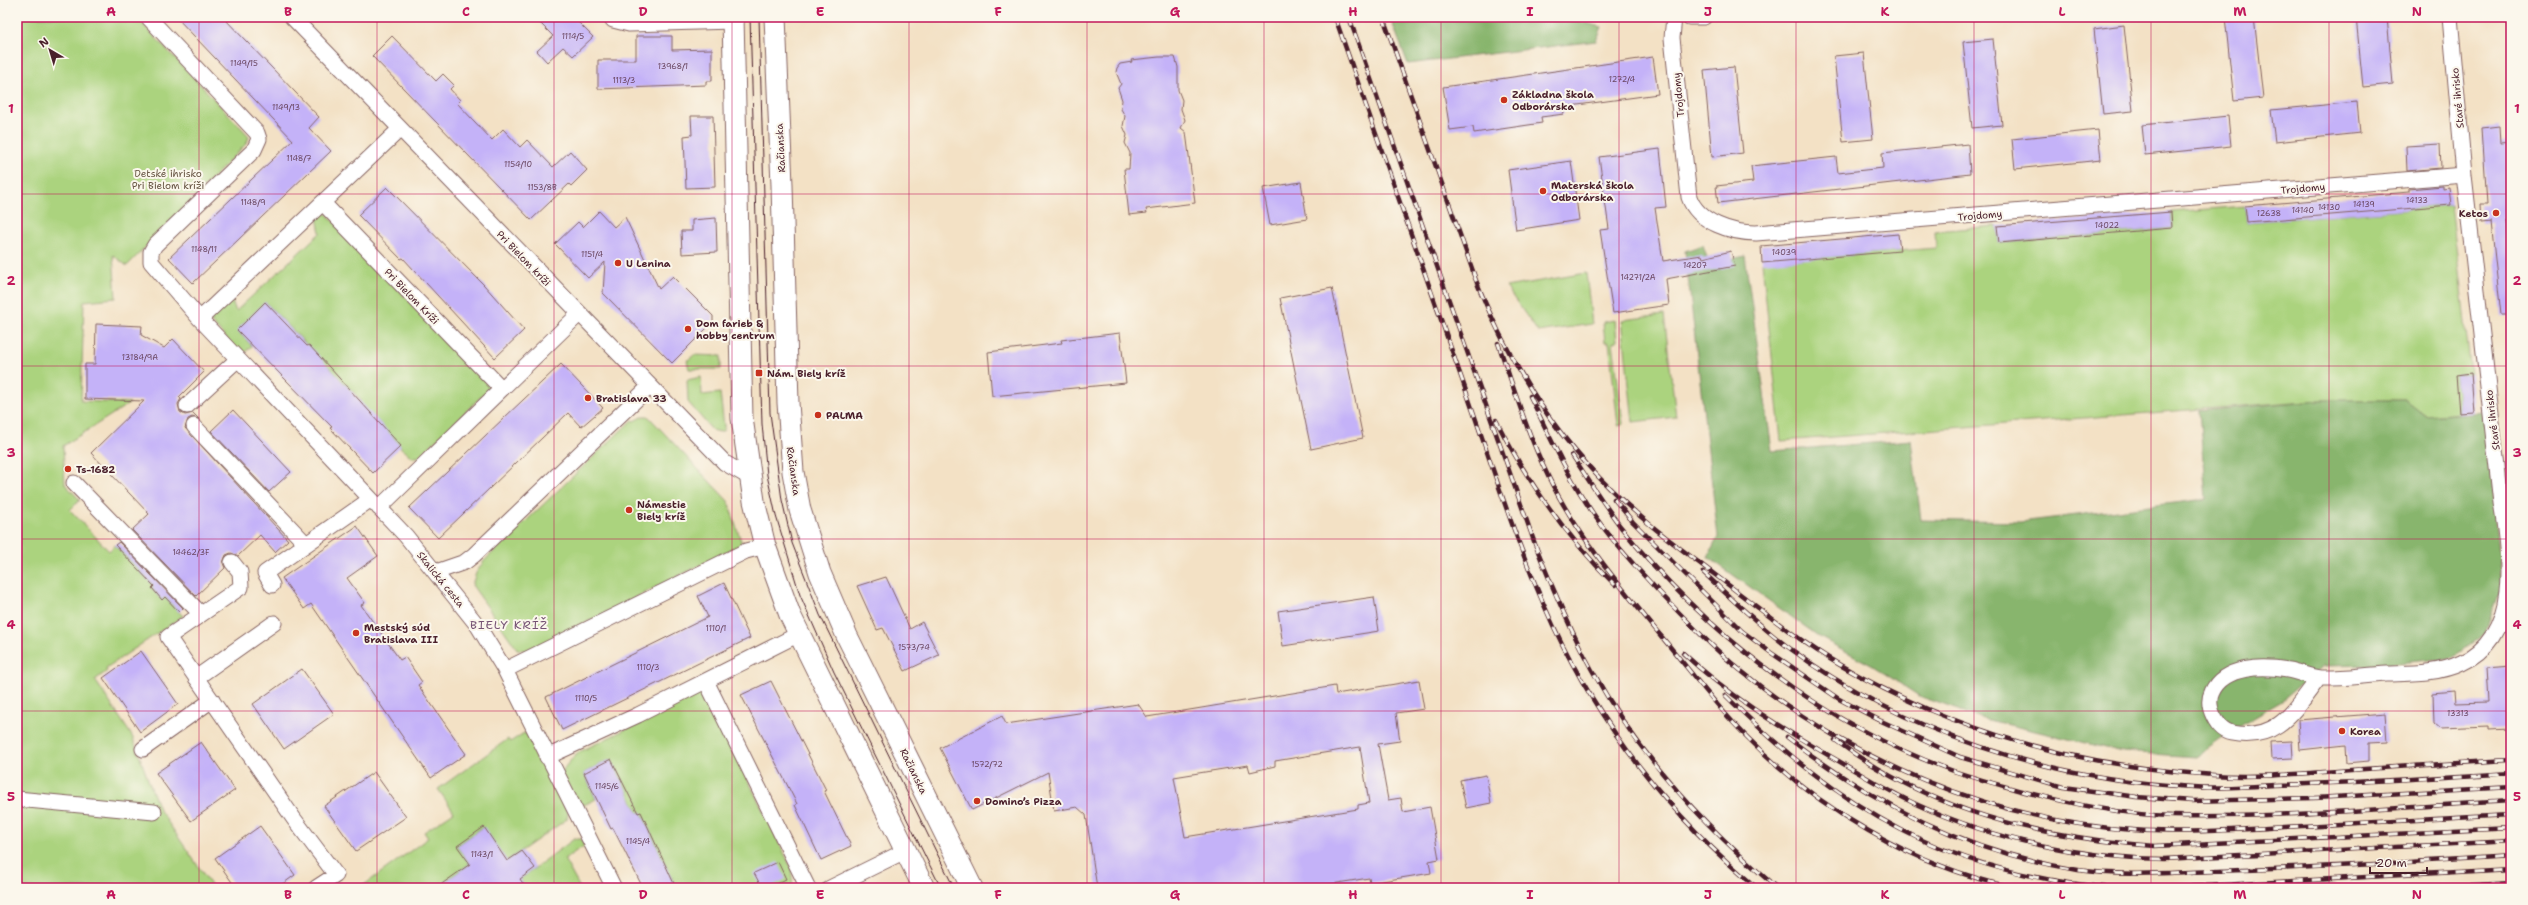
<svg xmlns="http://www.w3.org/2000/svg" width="2528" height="905" font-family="'Shantell Sans',sans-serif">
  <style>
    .green { fill: #abd37e; stroke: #7a7954 }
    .forest { fill: #88b56d; stroke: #696a4c }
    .building { fill: #c4b2f8; fill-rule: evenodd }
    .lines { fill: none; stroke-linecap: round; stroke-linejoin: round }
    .street-casing { stroke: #856361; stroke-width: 17 }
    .secondary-casing { stroke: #856361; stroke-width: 23 }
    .street { stroke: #fff; stroke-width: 15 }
    .secondary { stroke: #fff; stroke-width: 21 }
    .tram { stroke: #4a1f2b; stroke-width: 1 }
    .rail-casing { stroke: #4a1f2b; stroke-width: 4.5 }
    .rail { stroke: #fbf7ec; stroke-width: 3; stroke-dasharray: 9; stroke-linecap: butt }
    .grid { fill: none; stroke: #c2185b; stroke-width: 1; stroke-opacity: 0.55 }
    .poi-dot { fill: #c8321e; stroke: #fbf7ec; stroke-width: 1.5 }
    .labels { text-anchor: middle; stroke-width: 4; stroke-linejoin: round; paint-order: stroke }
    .number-label { font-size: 8px; fill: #68445e }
    .poi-label { font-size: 10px; font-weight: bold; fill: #4a1f2b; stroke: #fbf7ec; text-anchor: start }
    .street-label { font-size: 10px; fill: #4a1f2b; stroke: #fbf7ec }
    .park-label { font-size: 10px; fill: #675544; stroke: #fbf7ec }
    .quarter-label { font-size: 12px; letter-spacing: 1px; fill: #755273; stroke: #fbf7ec }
    .neatline { fill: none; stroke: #c2185b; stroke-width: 1.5 }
    .grid-label { font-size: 13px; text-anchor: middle; font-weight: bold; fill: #c2185b }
  </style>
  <rect width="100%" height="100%" fill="#fbf7ec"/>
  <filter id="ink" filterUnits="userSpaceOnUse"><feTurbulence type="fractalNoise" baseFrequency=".025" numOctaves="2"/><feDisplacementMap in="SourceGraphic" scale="8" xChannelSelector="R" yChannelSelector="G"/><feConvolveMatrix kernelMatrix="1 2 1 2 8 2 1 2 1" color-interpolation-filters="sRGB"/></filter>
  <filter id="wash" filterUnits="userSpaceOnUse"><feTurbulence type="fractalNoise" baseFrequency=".012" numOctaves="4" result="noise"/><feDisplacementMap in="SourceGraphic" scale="16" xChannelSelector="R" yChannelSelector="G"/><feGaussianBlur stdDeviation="0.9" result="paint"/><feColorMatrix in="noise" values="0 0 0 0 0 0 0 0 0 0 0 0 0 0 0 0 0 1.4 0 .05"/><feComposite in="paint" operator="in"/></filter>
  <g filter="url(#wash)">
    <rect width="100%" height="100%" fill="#f3e1c5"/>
    <path class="green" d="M17,17h119l113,119 -2,7 -120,123 -14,-11 3,43 -32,3 -3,100 49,2 -67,43 2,38 15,16 -10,10 39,41 6,-6 39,41 -2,2 9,11 4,-2 18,19 -77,52 1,3 -12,9 37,56 27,73 54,79h-196z
      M2451,205l20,168 -15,2 3,38 -32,3 -21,-16h-86l-539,41 -19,-179 174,-14 -1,-17 62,-5 2,17 173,-15 -1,-16 74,-6 2,16z
      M324,211l164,173 1,5 -70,68h-7l-12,-10 1,-1 -41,-44 1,-2 -96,-98 -28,28 15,16 -10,9 -33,-35 22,-21 5,12 84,-78 -3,-16z
      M1586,273l6,51 -54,8 -32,-45z
      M1664,315l12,102 -43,5 -11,-102z
      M1615,320l2,21 -4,1 10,82 -5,1 -9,-83h-4l-2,-20z
      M694,355l27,1v13h-32l-2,-8z
      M701,377l1,18 18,-2 4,33v4l-4,2 -8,-2 -24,-28 -1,-22z
      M643,416h5l80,85 14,43 -213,107 -12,-2 -45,-64 4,-12 8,-12 148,-141 2,1z
      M704,691l87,176 2,21h-117l-35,-76 -3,1 -27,-54 -27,14 12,26 -18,9 -17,-32 4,-9 12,-14z
      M524,733l3,1 41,79 -1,6 -60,42 -24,-34 -26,19 13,18 -34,24h-76l68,-50 -4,-6 30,-20 -16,-23 70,-50 2,3z
      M574,839h7l3,7 -20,13 16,29h-54l-6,-9z"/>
    <path class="forest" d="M1390,17h171l41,10 -6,14 -188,23z
      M1703,245l6,19 36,-8 27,195 139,-11 10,80 99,2 186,-23 -7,-88 121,-11h86l21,16 59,-4 16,174 -17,47 -33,25 -75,7 -54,1 -41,35 -38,22 -48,34 -73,-5 -143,-34 -61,-22 -46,-30 -52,-28 -113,-81 10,-20 -33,-286z"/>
    <g id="blocks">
      <path class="building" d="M176,17h47l96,100 -10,11 22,23 -138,132 -24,-25 124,-118z
        M534,17h39l20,20 -20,19 -10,-9 -16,15 -10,-11 16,-15z
        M2225,17h29l9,81 -29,3z
        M2356,17h31l6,67 -30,3z
        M2124,25l9,86 -30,3 -9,-85z
        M392,36l44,45 7,-7 11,11 -4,4 10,11 -3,3 35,37 11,-11 17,18 7,-7 26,27 17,-16 17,19 -16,16 -2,-2 -38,36 -159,-164z
        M636,36h36v14l40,-1v32h-6v4l-108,4v-29h38z
        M1993,39l9,86 -30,3 -9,-86z
        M1864,53l9,86 -30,3 -9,-86z
        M1159,57h16l3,10v23l4,10 -1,9 4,11 -4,8 5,4 9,71 -49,6 1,4 -18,2 -5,-46h5l1,-16 -5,-10 2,-8 -4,-9 2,-10 -4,-7 1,-9 -4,-12 3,-4 -5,-12 1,-4 3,-4 12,-2 -1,-2z
        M1653,57l5,37 -95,13 1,7 -23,3 1,6 -68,10 -1,-6 -23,3 -7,-43z
        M1734,67l9,86 -31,4 -8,-87z
        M2357,102l3,31 -85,9 -4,-32z
        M691,116h22l2,71 -29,1 -2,-52 8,-1z
        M2228,116l3,30 -86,9 -3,-30z
        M2499,126l1,17 11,-1v79h-3l3,29v65h-10l-10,-93 -10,1 -1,-19h7l-5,-76z
        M2098,130l3,30 -86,9 -3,-30z
        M1968,144l2,30 -252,29 -2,-17 37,-4 -2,-16 85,-9 2,16 45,-5 -1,-15z
        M2440,144l1,24 -34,3 -1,-25z
        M1660,149l6,58 -11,1 8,53 39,-6 1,3 28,-7 4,15 -69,13 3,26 -56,8 -13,-83 9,-1 -10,-72z
        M1571,161l8,59 -63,10 -8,-60z
        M1301,182l6,37 -37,6 -7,-37z
        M2443,186v3l6,-1 2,17 -204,17 -2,-16 164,-14v-3z
        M387,187l97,98 40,45 -29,28 -92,-100 -2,1 -43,-44z
        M599,211l15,16 11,-10 34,72 14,-13 40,40v6l-41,41 -69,-70 2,-31 -17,16 -33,-34 23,-22 5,5z
        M2171,212l1,16 -173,15 -2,-17z
        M716,218l1,34 -35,2 -1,-23h11v-11z
        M1898,234l2,17 -138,12 -1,-17z
        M1332,288l31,150 -52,11 -31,-151z
        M265,302l42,44 2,-1 92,101 -28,27 -43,-45 2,-1 -95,-97z
        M96,324l46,2 -1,9 23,13 9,-9 31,33 -25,25 2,2 -3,5 2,8 5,3 8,-2 6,6 -7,-2 -4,2 -3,9 103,112 -13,12 -15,-17 -22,21 -7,-3 -5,2 -3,8 2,5 -29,28 -64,-66 17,-16 -58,-61 53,-52 -59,-2v-35h10z
        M1120,333l6,50 -134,13 -4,-44 74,-9 -1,-3z
        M561,364l42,44 -22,19 -13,-14 -130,125 -29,-30z
        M2471,373l3,39 -15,1 -3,-38z
        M233,410l58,62 -22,20 -58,-61z
        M357,526l21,30 -31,22 18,25 -4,2 39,55 5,-3 17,25 -4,3 48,69 -35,24 -120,-174 -7,5 -22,-31z
        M119,542l64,66 -4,4 -14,-15 -3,3 -10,-12 2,-2 -39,-41z
        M886,577l24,52 12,-7 17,33 -34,16 -22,-43 -6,2 -20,-44z
        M724,583l26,55 -188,92 -16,-33 162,-80 -10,-21z
        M1374,597l5,34 -96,15 -5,-35z
        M141,651l37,53 -38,28 -37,-54z
        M2511,666v63l-22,1v-3l-49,2 -6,-5 -1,-31 22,-2 1,12 32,-1 -2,-34z
        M302,669l32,45 -50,35 -31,-45z
        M1419,680l5,29 -28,4 4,28 -22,3 10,56 13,-2 2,14 27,-5 9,52 -10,2 2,12 -61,10 -1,-5 -63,10h-209l-11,-73 -9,-8 -23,4 -6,-39 -76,38 -32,-62 62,-32 4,8 132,-20 9,13 188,-31 1,8zM1360,747l9,56 -11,2v4l-173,28 -11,-60 74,-12 2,7 25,-6v-5z
        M771,681l55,109 -2,1 27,55 -30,14 -26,-55 2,-1 -56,-109z
        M2385,713l2,29 -18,1v18l-22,2 -1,-18 -46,5 -2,-30z
        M2292,741l1,17 -22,1 -1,-17z
        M201,742l34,48 -44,31 -35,-48z
        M611,759l27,54 3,-1 35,76h-33l-30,-60 -2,1 -27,-56z
        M374,772l32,45 -50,34 -32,-45z
        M1486,775l5,28 -25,5 -6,-28z
        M260,826l35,49 -18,13h-41l-21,-30z
        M484,827l23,34 15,-10 7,9 6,8 -15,11 6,9h-90l34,-24 -13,-18z
        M778,862l8,17 -18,9h-6l-8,-15z"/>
    </g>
  </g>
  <g filter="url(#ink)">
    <use href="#blocks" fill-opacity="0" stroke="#856361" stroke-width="1"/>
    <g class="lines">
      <defs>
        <path id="street" d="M148,17l109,116 2,6 -5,11 -99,95 -4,7v10l49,57 206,217 72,90 27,44 109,218
          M292,17l433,446 24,14
          M611,17l2,3 16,4 104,-3
          M1674,17l-2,21 17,159c9,26 44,36 67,36l708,-58
          M1689,17h15
          M323,203l178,185
          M200,319l199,-189
          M187,406l51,-47
          M194,426l112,118
          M74,483l127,131
          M379,508l200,-194
          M232,562l8,10 1,15 -73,50 126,182 42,56 -20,13
          M436,572l29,-10 9,-7 175,-168
          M272,585l-7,-12 106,-74
          M505,670l241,-119 19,-5
          M196,678l78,-55
          M2319,678c-25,32 -41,64 -87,55 -15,-3 -27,-27 -20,-41 12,-27 52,-26 76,-22 11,2 21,7 32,8 22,1 45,-3 67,-4 25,-1 51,0 74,-11 60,-27 49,-108 40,-160l-37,-328 -14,-158
          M706,681l102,207
          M143,749l69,-49
          M547,757l91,-42 161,-81
          M17,799l137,13
          M830,888l75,-37"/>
        <path id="secondary" d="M733,17l9,401 12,83 11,45 25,69 134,273
          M775,17l7,168 6,218 5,69 7,38 20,63 27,63 125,252"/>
      </defs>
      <use href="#street" class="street-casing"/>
      <use href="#secondary" class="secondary-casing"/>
      <use href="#street" class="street"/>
      <use href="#secondary" class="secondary"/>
      <path class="tram" d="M750,17l12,407 5,51 9,41 24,79 34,77 107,216
        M759,17l11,396 12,87 10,43 28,72 134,273"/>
      <defs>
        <path id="rail" d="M1335,17c41,118 83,236 124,354 30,84 56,172 94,254 47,101 118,192 204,263
          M1349,17l186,527c17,43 35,86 57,126 46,85 112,156 185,218
          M1383,17l92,260
          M1473,273c37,95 89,177 167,243 24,21 49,39 74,58 41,31 82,65 126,91 117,68 238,101 373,110 41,3 83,-1 124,-4 58,-4 116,-8 174,-11
          M1498,343c16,45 29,90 50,133 28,58 72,110 113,160 28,33 53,68 84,99 74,75 166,130 269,153
          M1530,396c20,42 40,85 67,123 20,28 44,54 68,79 24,25 48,50 75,72 109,90 253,151 393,160 57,4 113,-1 169,-4 70,-4 139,-7 209,-11
          M1496,420c31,62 70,116 119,165
          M1572,455c16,24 31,48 48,71 85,106 200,196 328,243 25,9 52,16 77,23 49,12 98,23 148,24 113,2 226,-9 338,-15
          M1614,499l19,23 109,109 28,21 69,47 40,21 81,37 103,30 74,10 54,4 124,-3 196,-11
          M1703,572c28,26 54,52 85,75 116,86 261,133 406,140 27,2 55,-1 82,-2 79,-2 157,-7 235,-12
          M1683,653c44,41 93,72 145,102 30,17 59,36 90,50 76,35 163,53 246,54l347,-18
          M1725,695c116,115 222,179 388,193
          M1787,737c88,68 181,115 291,133 46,7 95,2 141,1 97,-3 195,-9 292,-15
          M1835,740c96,72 202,97 320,106l356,-18
          M2168,888l343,-19
          M2418,888l93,-5"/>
      </defs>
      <use href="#rail" class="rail-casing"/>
      <use href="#rail" class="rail"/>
    </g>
  </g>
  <path class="grid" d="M199,17v871M377,17v871M554,17v871M732,17v871M909,17v871M1087,17v871M1264,17v871M1441,17v871M1619,17v871M1796,17v871M1974,17v871M2151,17v871M2329,17v871M17,194h2494M17,366h2494M17,539h2494M17,711h2494"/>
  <g class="poi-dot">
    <circle cx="1504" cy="100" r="4"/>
    <circle cx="1543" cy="191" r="4"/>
    <circle cx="2496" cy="213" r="4"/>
    <circle cx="618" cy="263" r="4"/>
    <circle cx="688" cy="329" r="4"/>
    <rect x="755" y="369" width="8" height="8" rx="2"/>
    <circle cx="588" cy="398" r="4"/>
    <circle cx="818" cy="415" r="4"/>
    <circle cx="68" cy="469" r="4"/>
    <circle cx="629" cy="510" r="4"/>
    <circle cx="356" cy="633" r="4"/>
    <circle cx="2342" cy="731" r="4"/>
    <circle cx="977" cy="801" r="4"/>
  </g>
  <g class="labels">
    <g class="number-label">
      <text x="573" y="39">1114/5</text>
      <text x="244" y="66">1149/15</text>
      <text x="673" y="69">13968/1</text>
      <text x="1622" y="82">1272/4</text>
      <text x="624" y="83">1113/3</text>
      <text x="286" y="110">1149/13</text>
      <text x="299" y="161">1148/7</text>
      <text x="518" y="167">1154/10</text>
      <text x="542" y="190">1153/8B</text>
      <text x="2417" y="203">14133</text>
      <text x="253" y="205">1148/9</text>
      <text x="2364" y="207">14139</text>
      <text x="2329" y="210">14130</text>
      <text x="2303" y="213">14140</text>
      <text x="2269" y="216">12638</text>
      <text x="2107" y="228">14022</text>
      <text x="204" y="252">1148/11</text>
      <text x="1784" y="255">14039</text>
      <text x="592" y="257">1151/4</text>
      <text x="1695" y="268">14207</text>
      <text x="1638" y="280">14271/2A</text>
      <text x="140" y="360">13184/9A</text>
      <text x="191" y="555">14462/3F</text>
      <text x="716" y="631">1110/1</text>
      <text x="914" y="650">1573/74</text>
      <text x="648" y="670">1110/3</text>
      <text x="586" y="701">1110/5</text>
      <text x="2458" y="716">13313</text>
      <text x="987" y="767">1572/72</text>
      <text x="607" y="789">1145/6</text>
      <text x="638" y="844">1145/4</text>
      <text x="482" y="857">1143/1</text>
    </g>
    <g class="poi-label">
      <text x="1512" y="98">Základna škola<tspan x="1512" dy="12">Odborárska</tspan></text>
      <text x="1551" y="189">Materská škola<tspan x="1551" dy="12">Odborárska</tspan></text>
      <text x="2488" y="217" text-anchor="end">Ketos</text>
      <text x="626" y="267">U Lenina</text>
      <text x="696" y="327">Dom farieb &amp;<tspan x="696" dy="12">hobby centrum</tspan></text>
      <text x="767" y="377">Nám. Biely kríž</text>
      <text x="596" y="402">Bratislava 33</text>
      <text x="826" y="419">PALMA</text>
      <text x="76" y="473">Ts-1682</text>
      <text x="637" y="508">Námestie<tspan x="637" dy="12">Biely kríž</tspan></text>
      <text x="364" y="631">Mestský súd<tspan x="364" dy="12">Bratislava III</tspan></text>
      <text x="2350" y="735">Korea</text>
      <text x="985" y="805">Domino’s Pizza</text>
    </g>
    <g class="street-label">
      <text transform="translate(1678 95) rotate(-96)" y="4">Trojdomy</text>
      <text transform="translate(2457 98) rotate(-95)" y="4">Staré ihrisko</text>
      <text transform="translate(780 148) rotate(-93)" y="4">Račianska</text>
      <text transform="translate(2303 188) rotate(-5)" y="4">Trojdomy</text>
      <text transform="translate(1980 215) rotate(-5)" y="4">Trojdomy</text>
      <text transform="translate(524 258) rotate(46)" y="4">Pri Bielom kríži</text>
      <text transform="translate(412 296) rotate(46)" y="4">Pri Bielom Kríži</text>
      <text transform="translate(2492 420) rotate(-97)" y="4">Staré ihrisko</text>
      <text transform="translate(794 471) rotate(82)" y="4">Račianska</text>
      <text transform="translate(441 579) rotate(51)" y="4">Skalická cesta</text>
      <text transform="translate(914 771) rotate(64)" y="4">Račianska</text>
    </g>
    <g class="park-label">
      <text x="168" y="177">Detské ihrisko<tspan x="168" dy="12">Pri Bielom kríži</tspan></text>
    </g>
    <g class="quarter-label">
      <text x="509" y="629">BIELY KRÍŽ</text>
    </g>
  </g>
  <rect width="2528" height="905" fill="none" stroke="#fbf7ec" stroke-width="44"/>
  <g transform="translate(50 50) rotate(322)" stroke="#fbf7ec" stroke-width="3" paint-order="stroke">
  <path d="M0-3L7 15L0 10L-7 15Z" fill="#4a1f2b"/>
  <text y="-6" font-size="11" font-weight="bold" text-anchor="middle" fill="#4a1f2b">N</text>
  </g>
  <path d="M2370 867v6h57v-6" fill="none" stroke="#4a1f2b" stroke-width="2"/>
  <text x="2376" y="867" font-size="12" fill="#4a1f2b" stroke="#fbf7ec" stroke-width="3" paint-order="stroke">20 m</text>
  <rect x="22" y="22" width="2484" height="861" class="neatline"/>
  <g class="grid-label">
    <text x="111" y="16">A</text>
    <text x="288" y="16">B</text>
    <text x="466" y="16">C</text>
    <text x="643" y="16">D</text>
    <text x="820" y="16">E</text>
    <text x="998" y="16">F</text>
    <text x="1175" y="16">G</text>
    <text x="1353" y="16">H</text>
    <text x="1530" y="16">I</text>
    <text x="1708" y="16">J</text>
    <text x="1885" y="16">K</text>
    <text x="2062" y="16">L</text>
    <text x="2240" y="16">M</text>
    <text x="2417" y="16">N</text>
    <text x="11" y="113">1</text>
    <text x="2517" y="113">1</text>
    <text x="11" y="285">2</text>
    <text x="2517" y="285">2</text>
    <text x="11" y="457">3</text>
    <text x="2517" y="457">3</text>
    <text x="11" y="629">4</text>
    <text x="2517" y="629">4</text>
    <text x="11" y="801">5</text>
    <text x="2517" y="801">5</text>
    <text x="111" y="899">A</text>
    <text x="288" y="899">B</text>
    <text x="466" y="899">C</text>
    <text x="643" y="899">D</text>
    <text x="820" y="899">E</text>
    <text x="998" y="899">F</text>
    <text x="1175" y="899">G</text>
    <text x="1353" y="899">H</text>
    <text x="1530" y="899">I</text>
    <text x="1708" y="899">J</text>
    <text x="1885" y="899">K</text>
    <text x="2062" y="899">L</text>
    <text x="2240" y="899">M</text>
    <text x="2417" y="899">N</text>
  </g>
</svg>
